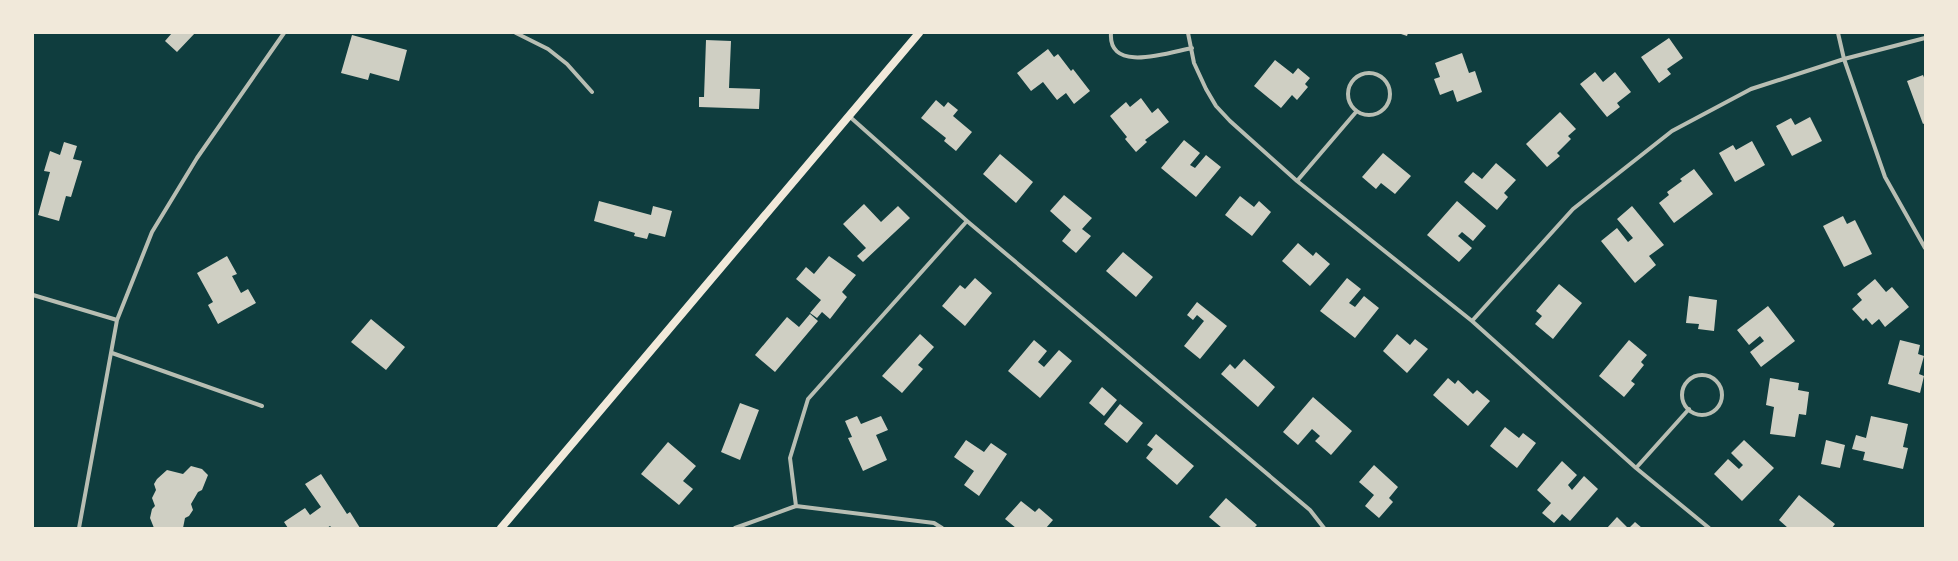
<svg xmlns="http://www.w3.org/2000/svg" width="1958" height="561" font-family="Rubik,sans-serif">
  <style>
    .building { fill: #cfcfc3 }
    .lines { fill: none; stroke-linecap: round; stroke-linejoin: round }
    .minor { stroke: #b8beb3; stroke-width: 4 }
    .secondary { stroke: #f1e9da; stroke-width: 8 }
  </style>
  <rect width="100%" height="100%" fill="#0f3d3e"/>
  <path class="building" d="M172,33h23l-18,19 -12,-11z
    M1398,33h10l-1,3z
    M352,35l55,15 -8,31 -29,-8 -2,7 -27,-7z
    M1669,38l14,20 -16,11 4,5 -12,9 -18,-26z
    M706,40l25,1 -2,47 31,1 -1,20 -60,-2v-10h5z
    M1048,49l6,8 4,-3 13,17 2,-2 17,22 -16,13 -8,-11 -9,7 -14,-18 -12,9 -14,-18z
    M1462,53l7,20 6,-2 7,21 -25,10 -4,-12 -13,5 -6,-16 6,-2 -5,-14z
    M1275,60l18,14 5,-6 12,10 -5,6 3,3 -11,13 -5,-5 -11,13 -27,-22z
    M1595,72l8,10 12,-10 16,20 -14,11 3,4 -13,10 -27,-33z
    M1923,75l2,5v43l-2,1 -16,-43z
    M1141,98l11,15 6,-5 11,14 -24,18 2,2 -11,10 -11,-13 2,-2 -17,-21 16,-14 4,5z
    M936,100l8,7 4,-5 10,8 -5,6 19,16 -16,19 -12,-10 2,-3 -25,-20z
    M1560,112l16,17 -8,7 3,3 -14,14 3,3 -13,11 -21,-23z
    M1810,117l12,24 -30,15 -16,-30 15,-8 4,7z
    M1184,140l16,13 -10,12 5,3 11,-13 15,12 -25,30 -35,-29z
    M1752,141l13,24 -30,17 -16,-29 14,-8 3,5z
    M64,142l13,4 -4,13 9,2 -11,36 -5,-1 -7,25 -21,-6 12,-43 -6,-1 6,-20 10,4z
    M1383,153l28,23 -16,18 -14,-11 -5,6 -14,-12z
    M1000,154l33,28 -17,21 -33,-29z
    M1496,163l20,17 -12,13 4,4 -11,13 -33,-28 9,-10 9,7z
    M1694,169l19,25 -39,29 -15,-20 10,-8 -2,-3 15,-11 -2,-2z
    M1064,195l28,23 -10,11 9,7 -15,17 -14,-12 9,-11 -21,-19z
    M1240,196l14,11 5,-6 12,11 -19,24 -27,-21z
    M599,201l52,14 2,-9 19,5 -7,26 -16,-4 -2,6 -13,-3 1,-3 -41,-12z
    M1457,201l29,25 -13,15 -11,-9 -4,4 14,12 -13,14 -32,-27z
    M864,204l17,18 17,-16 12,12 -47,44 -6,-6 9,-8 -23,-24z
    M1632,206l32,39 -15,11 7,9 -21,18 -34,-42 16,-13 11,14 5,-4 -16,-19z
    M1843,216l4,8 8,-4 17,34 -28,13 -21,-41z
    M1298,243l15,13 3,-4 14,12 -20,22 -28,-25z
    M1123,252l30,25 -17,20 -30,-26z
    M227,256l10,18 -5,2 9,17 7,-4 8,14 -38,21 -10,-19 5,-3 -16,-29z
    M829,256l27,19 -14,17 5,5 -17,22 -8,-7 -5,6 -7,-5 11,-13 -25,-21 10,-12 8,7z
    M975,278l17,15 -27,33 -23,-20 18,-21 5,4z
    M1347,278l14,11 -12,14 6,4 9,-11 15,12 -24,30 -35,-27z
    M1875,279l11,13 6,-5 17,20 -24,20 -6,-8 -7,6 -6,-7 -3,3 -11,-12 10,-9 -5,-6z
    M1559,284l23,19 -29,36 -18,-15 7,-8 -6,-5z
    M1689,296l28,4 -3,31 -16,-2 1,-5 -13,-1z
    M1197,302l30,24 -27,33 -16,-13 20,-25 -7,-6 -4,5 -6,-5z
    M1768,306l27,35 -34,26 -11,-15 14,-11 -4,-5 -11,9 -12,-15z
    M810,314l8,7 -43,51 -20,-17 32,-38 12,10z
    M371,319l34,28 -19,23 -35,-28z
    M920,334l14,13 -16,18 5,4 -21,24 -20,-17z
    M1397,334l13,11 5,-6 13,10 -21,24 -24,-22z
    M1034,340l13,11 -9,11 6,5 15,-17 13,11 -32,37 -32,-27z
    M1629,340l18,15 -6,7 3,3 -13,16 4,3 -11,13 -25,-21z
    M1900,340l20,5 -2,9 6,2 -5,18 5,2 -4,17 -32,-9z
    M1244,359l31,28 -17,20 -37,-33 9,-10 5,5z
    M1448,378l7,6 3,-4 15,14 4,-4 13,11 -22,25 -35,-31z
    M1770,378l29,5 -1,7 11,2 -3,23 -7,-1 -4,23 -25,-3 4,-27 -8,-2z
    M1102,387l15,13 -13,16 -15,-13z
    M1313,397l39,34 -21,24 -16,-14 5,-5 -8,-7 -14,16 -15,-13z
    M740,403l19,7 -19,50 -19,-8z
    M1120,404l23,19 -16,20 -23,-19z
    M857,416l4,8 20,-8 7,14 -12,5 11,25 -24,11 -15,-33 4,-1 -7,-16z
    M1871,416l37,8 -5,23 5,1 -5,21 -40,-9 2,-8 -13,-3 4,-14 10,3z
    M1505,427l14,11 4,-5 13,10 -19,25 -27,-22z
    M1156,434l38,32 -17,19 -31,-27 7,-9 -6,-4z
    M966,440l18,12 7,-9 16,11 -28,42 -15,-11 10,-14 -20,-14z
    M1744,440l30,28 -32,33 -28,-27 14,-15 11,10 4,-4 -12,-12z
    M1826,440l19,5 -5,23 -19,-4z
    M668,442l28,24 -13,15 10,8 -14,16 -38,-31z
    M1562,461l15,14 -9,10 4,5 12,-14 14,13 -28,32 -8,-7 -8,9 -12,-10 9,-10 -14,-13z
    M1374,465l24,22 -9,11 4,4 -14,16 -14,-12 9,-11 -15,-13z
    M191,466l11,3 6,6 -6,15 -4,2 -7,12 2,6 -4,6 -4,2 -2,10h-29l-4,-10 2,-9 3,-3 -3,-8 4,-8 -2,-6 3,-5 10,-9 16,4z
    M321,474l26,40 3,-2 10,16h-28l-2,-2 -3,2h-39l-4,-6 21,-14 5,7 11,-8 -16,-23z
    M1799,495l36,29 -3,4h-44l-9,-8z
    M1226,498l31,27 -3,3h-32l-13,-11z
    M1021,501l14,11 4,-4 14,12 -7,8h-30l-11,-9z
    M1617,517l11,11h-21z
    M1635,522l7,6h-13z"/>
  <g class="lines">
    <path class="minor" d="M516,33l32,16 19,15 25,28
      M1111,33c-3,41 59,19 81,15
      M1188,33l6,30 12,26 10,17 14,15 67,60 175,140 164,147 73,60
      M1838,33l6,26 41,118 40,71
      M1348 94a21 21 0 1 1 42 0a21 21 0 1 1-42 0Z
      M849,116l118,105 343,289 14,18
      M1297,181l59,-69
      M33,295l84,25
      M1472,321l101,-112 99,-78 79,-42 93,-30 81,-21
      M112,353l150,53
      M1682 395a20 20 0 1 1 40 0a20 20 0 1 1-40 0Z
      M1636,468l53,-59
      M796,506l-6,-48 18,-59 159,-178
      M79,528l38,-208 35,-88 45,-74 87,-125
      M735,528l61,-22 138,17 8,5"/>
    <path class="secondary" d="M501,528l418,-495"/>
  </g>
  <rect width="1958" height="561" fill="none" stroke="#f1e9da" stroke-width="68"/>
</svg>
